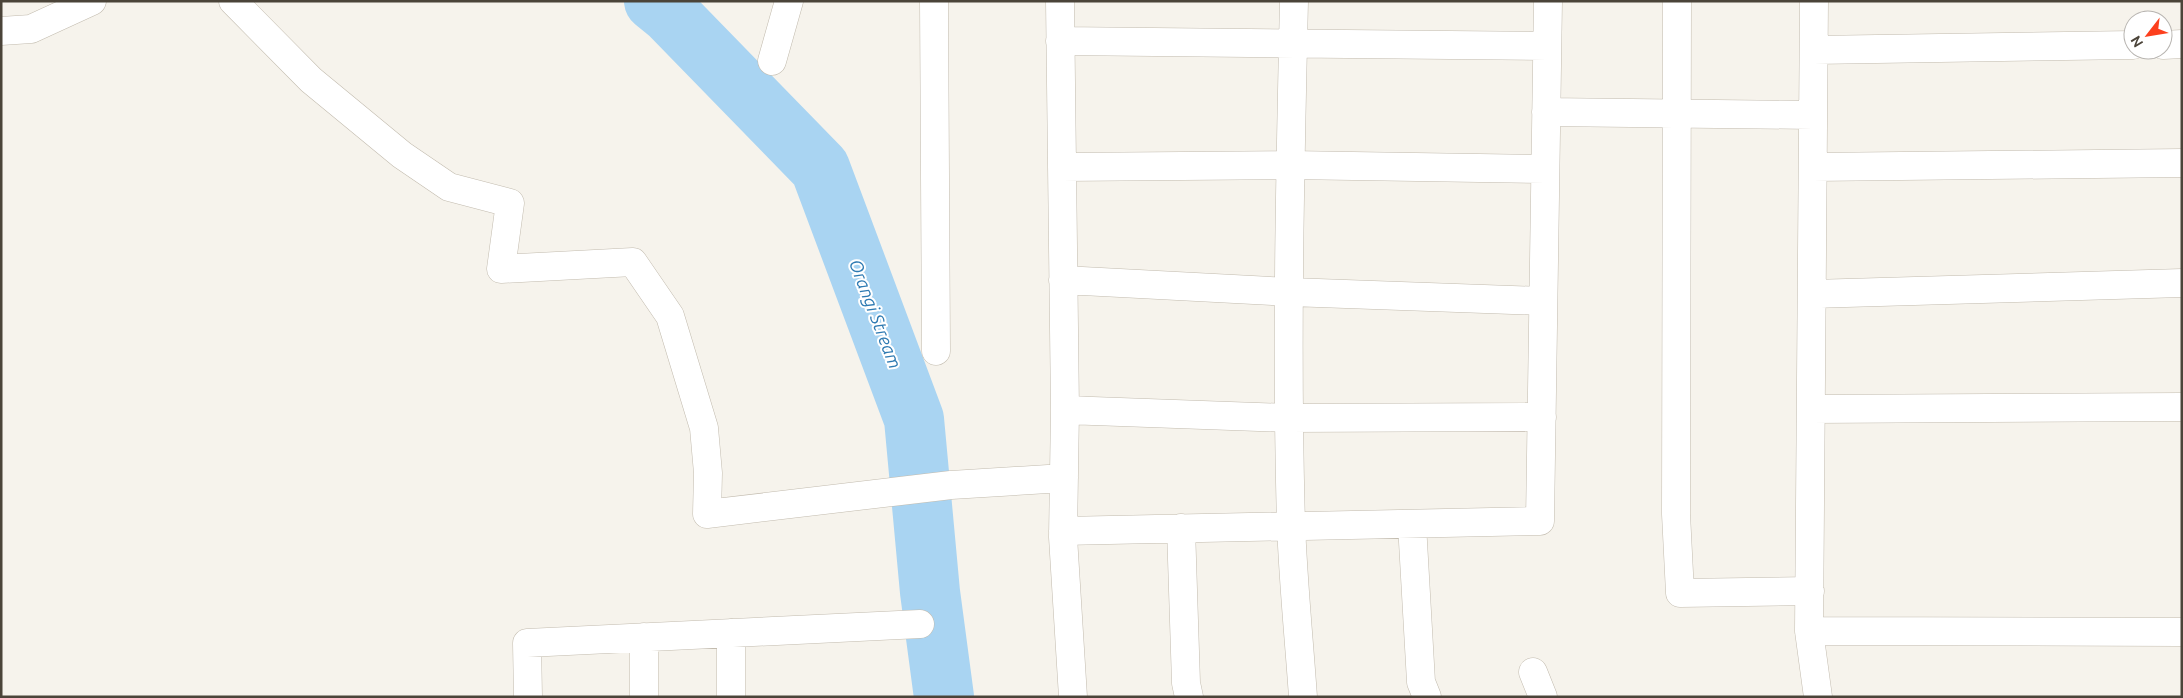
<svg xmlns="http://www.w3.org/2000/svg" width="2183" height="698" font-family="Ubuntu,sans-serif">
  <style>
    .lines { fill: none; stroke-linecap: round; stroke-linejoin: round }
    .river { stroke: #a9d4f2; stroke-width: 60 }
    .minor-casing { stroke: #c2bbae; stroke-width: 29 }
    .minor { stroke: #fff; stroke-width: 28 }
    .labels { text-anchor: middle; stroke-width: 4; stroke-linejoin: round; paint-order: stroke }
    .water-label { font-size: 18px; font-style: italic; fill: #2e7ab2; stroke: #fff }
  </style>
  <rect width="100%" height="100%" fill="#f6f3ec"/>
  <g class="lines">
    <path class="river" d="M654,1l16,13 150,154 94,251 16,173 14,105"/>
    <defs>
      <path id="minor" d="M233,1l78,79 91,75 47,32 61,16 -9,66 132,-7 37,54 34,112 4,45 -1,41 244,-29 113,-7
        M934,1l2,350
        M1060,1l5,409 -2,127 10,160
        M1294,1c-4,174 -8,348 -3,522 2,58 8,116 12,174
        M1677,1l-1,513 4,79 130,-2
        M1814,1l-5,630 9,66
        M1,31l30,-2 61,-28
        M1060,41l487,5
        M2163,45l19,-1
        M1814,50l319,-5
        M772,61l17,-60
        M1546,112l267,3
        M1062,167l228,-2 255,4
        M1813,167l369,-4
        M1063,280l227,12 253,9
        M1812,294l370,-11
        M1811,409l371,-2
        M1065,410l224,8 253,-1
        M1412,524l9,158 6,15
        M1181,528l5,155 3,14
        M1063,531l477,-10 8,-520
        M1809,631l373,1
        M731,633v64
        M644,637v60
        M1533,672l10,25
        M528,697l-1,-54 393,-19"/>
    </defs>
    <use href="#minor" class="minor-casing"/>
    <use href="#minor" class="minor"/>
  </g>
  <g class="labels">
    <g class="water-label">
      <text transform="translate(875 314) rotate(69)" y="6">Orangi Stream</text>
    </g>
  </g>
  <rect width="2183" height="698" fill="none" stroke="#4b4439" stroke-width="5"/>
  <g transform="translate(2148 35) rotate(239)"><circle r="24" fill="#ffffff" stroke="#b7b4b0"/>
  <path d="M0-4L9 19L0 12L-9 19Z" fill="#fc3f1d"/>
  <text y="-8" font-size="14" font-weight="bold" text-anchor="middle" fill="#4b4439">N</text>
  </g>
</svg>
